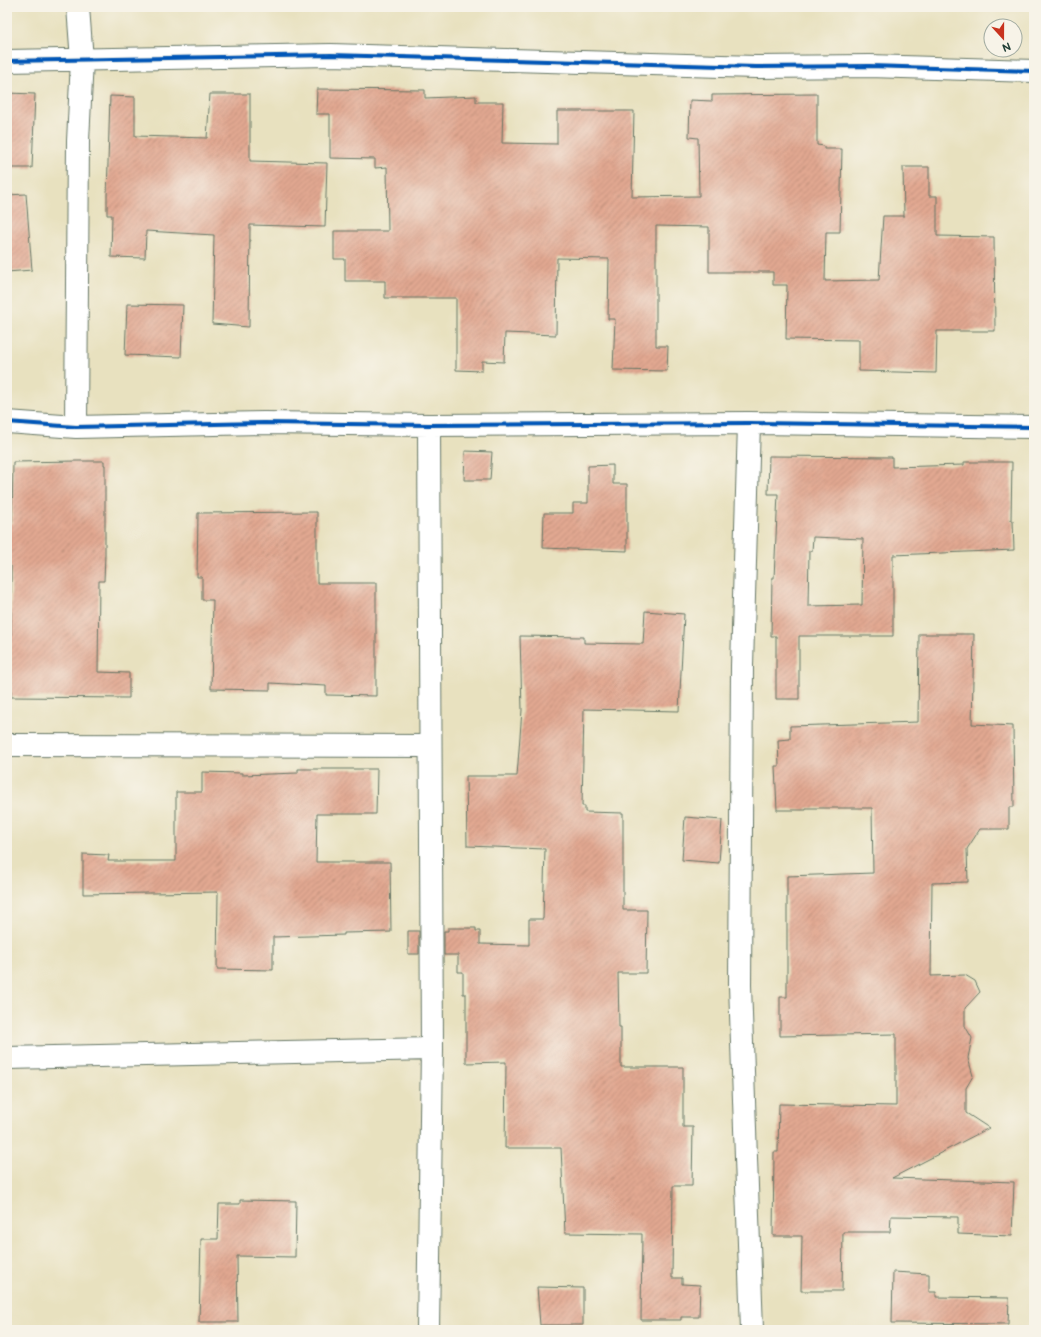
<svg xmlns="http://www.w3.org/2000/svg" width="1041" height="1337" font-family="'Balsamiq Sans',sans-serif">
  <style>
    .building { fill: url(#building-hatch); fill-rule: evenodd }
    .lines { fill: none; stroke-linecap: round; stroke-linejoin: round }
    .street-casing { stroke: #657665; stroke-width: 24 }
    .street { stroke: #fff; stroke-width: 22 }
    .cycleway-casing { stroke: #f7f3e8; stroke-width: 6 }
    .cycleway { stroke: #0057b8; stroke-width: 4 }
  </style>
  <defs>
    <pattern id="building-hatch" width="6" height="6" patternUnits="userSpaceOnUse"><rect width="6" height="6" fill="#e2a891"/><path d="M-1 1l2-2M0 6l6-6M5 7l2-2" fill="none" stroke="#b78a77"/></pattern>
  </defs>
  <rect width="100%" height="100%" fill="#f7f3e8"/>
  <filter id="ink" filterUnits="userSpaceOnUse"><feTurbulence type="fractalNoise" baseFrequency=".025" numOctaves="2"/><feDisplacementMap in="SourceGraphic" scale="8" xChannelSelector="R" yChannelSelector="G"/><feConvolveMatrix kernelMatrix="1 2 1 2 8 2 1 2 1" color-interpolation-filters="sRGB"/></filter>
  <filter id="wash" filterUnits="userSpaceOnUse"><feTurbulence type="fractalNoise" baseFrequency=".012" numOctaves="4" result="noise"/><feDisplacementMap in="SourceGraphic" scale="16" xChannelSelector="R" yChannelSelector="G"/><feGaussianBlur stdDeviation="0.9" result="paint"/><feColorMatrix in="noise" values="0 0 0 0 0 0 0 0 0 0 0 0 0 0 0 0 0 1.4 0 .05"/><feComposite in="paint" operator="in"/></filter>
  <g filter="url(#wash)">
    <rect width="100%" height="100%" fill="#e8e1bf"/>
    <g id="blocks">
      <path class="building" d="M317,89l108,1v8l51,-2v6h27l-1,41 55,1v-33h77l-2,86 67,-1 -1,-58 -9,-1 1,-37 22,1v-6l105,-1v51l7,1v3h18l-2,83h-14l-1,49 54,-1 4,-64h21l-1,-49h26v29h8v40l57,1 1,94h-58l-1,42 -77,-2v-31l-73,-1 1,-54h-14v-13h-64v-45l-53,-1v120h12l-1,25 -54,-1 2,-51h-7l1,-60 -52,-1 -1,77 -51,-2 -1,29 -22,-1v10l-26,-1v-72h-71v-17h-40v-22h-11v-28h54l-1,-64 -12,1v-9l-45,-1v-44h-14z
        M7,93l28,1 -3,74h-25z
        M210,94h40v67l77,2 -2,64 -75,-2 -1,102 -37,-3 2,-89 -68,-4 -1,27 -34,-1 1,-42h-5v-19l3,-100 25,1v39l72,2z
        M26,194l6,76 -25,2v-77z
        M127,304l56,1 -2,52 -56,-2z
        M465,451l27,1 -2,28h-26z
        M769,456l123,1v10l72,-2v-3h48l-1,59h2l1,29 -121,5v81h-94v63h-23v-63h-5l1,-58h2l4,-84h-10zM813,537l50,2 -1,66 -54,1 1,-55h3z
        M78,461h26v4h1v89l-1,27h-5l-1,91 31,1v25l-118,-1v-131h-4v-43h5l1,-61z
        M613,465v19h14v67l-84,-3 1,-35h29v-10h15v-37z
        M317,512v71h59v113l-50,-1v-9l-56,-3v7l-59,-1 2,-89h-11v-23h-5l1,-64z
        M645,611l39,3 -5,97 -95,-2 -2,97h3v6l38,1v97h24l-1,63h-28l1,54h2v40h62v60h10l-1,59h-19l-1,92h10v6l18,1 -1,32h-18v3h-40l1,-86 -77,-1 -4,-85h-56l1,-86 -40,1v-69h-3v-22h-5v-17h-14v-24h4v-3h28v3h4v13l49,1v-26h14l2,-70 -78,-3 -1,-70h51l5,-66 -2,-74 64,1v6l59,1z
        M919,634h55l-2,90 41,2 1,81h-5v22h-29l-13,20 1,33 -36,1 -1,93 34,-1 10,6 5,11 -15,16v18l7,12 -4,20 5,18 -7,12v25l23,15 -97,50 122,4 -2,54 -54,-2v-17l-67,-1 -1,16h-47l-1,59h-41l1,-55h-29l1,-84h4l1,-48 117,2v-72l-116,2v-39h7v-121l86,-3 -1,-65h-66v2h-29l-2,-44h4l-1,-26 12,-1v-13l128,-4z
        M298,769h79l-1,45h-59l-1,48h74l1,70 -47,1v2l-71,2v33l-56,-1 1,-77 -135,2v-40l26,1 -1,6h68v-69h26v-20l40,1v2l56,-2z
        M685,817l37,3 -3,43 -37,-3z
        M408,931h11v23h-11z
        M240,1200l56,1 -1,56 -58,-1 1,66h-39l2,-83h17l1,-35h21z
        M893,1272l36,2v18h7v5l73,1 -1,26 -116,-1z
        M537,1287l46,1v37h-43z"/>
    </g>
  </g>
  <g filter="url(#ink)">
    <use href="#blocks" fill-opacity="0" stroke="#657665" stroke-width="1"/>
    <g class="lines">
      <defs>
        <path id="street" d="M7,61l324,-6 425,12 114,-1 164,5
          M7,422l69,5 188,-4 165,2 320,-2 285,4
          M749,423l-7,243 -2,319 12,345
          M76,427l2,-286 4,-81 -4,-53
          M7,745l423,1
          M7,1058l425,-9
          M428,1330l4,-281 -3,-624"/>
      </defs>
      <use href="#street" class="street-casing"/>
      <use href="#street" class="street"/>
      <defs>
        <path id="cycleway" d="M7,61l324,-6 425,12 114,-1 164,5
          M7,422l69,5 188,-4 165,2 320,-2 285,4"/>
      </defs>
      <use href="#cycleway" class="cycleway-casing"/>
      <use href="#cycleway" class="cycleway"/>
    </g>
  </g>
  <rect width="1041" height="1337" fill="none" stroke="#f7f3e8" stroke-width="24"/>
  <g transform="translate(1003 38) rotate(159)"><circle r="19" fill="#f7f3e8" stroke="#a1aaa0"/>
  <path d="M0-3L7 15L0 10L-7 15Z" fill="#c8321e"/>
  <text y="-6" font-size="11" font-weight="bold" text-anchor="middle" fill="#1f3d34">N</text>
  </g>
</svg>
